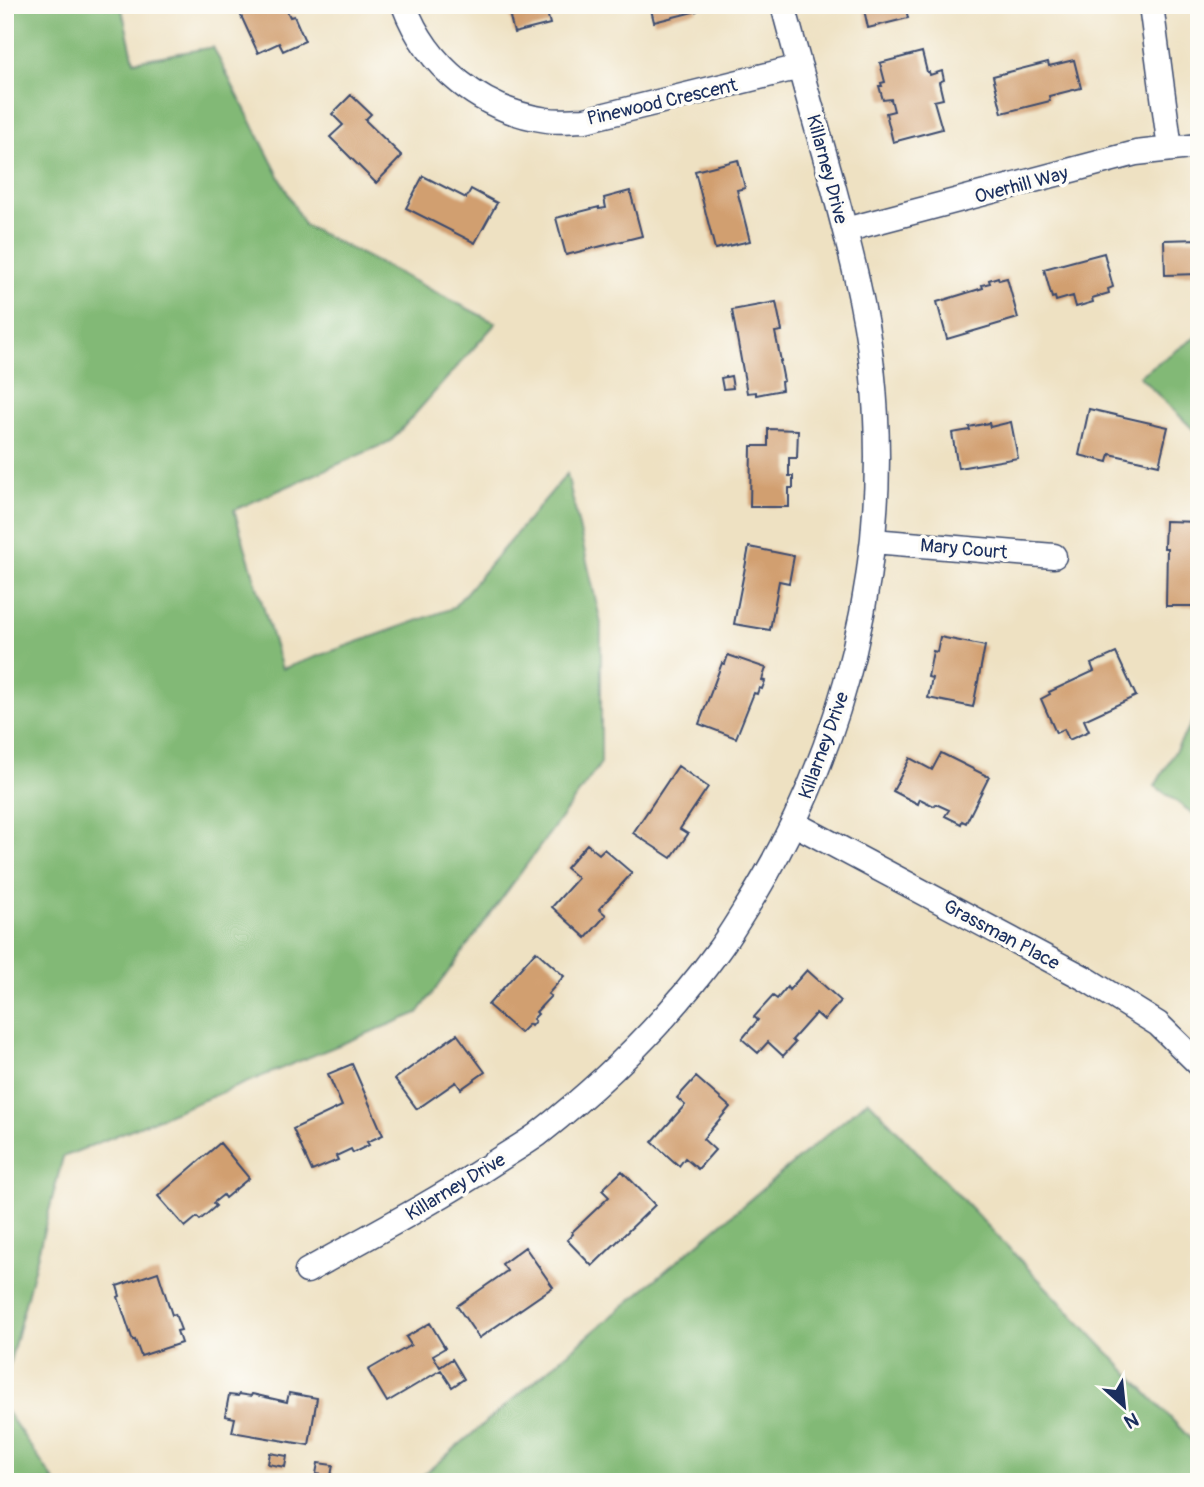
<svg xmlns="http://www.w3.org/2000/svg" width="1204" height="1487" font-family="Pangolin,sans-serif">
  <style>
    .forest { fill: #82b976; stroke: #4e746a; stroke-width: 2 }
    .building { fill: #d19f6f }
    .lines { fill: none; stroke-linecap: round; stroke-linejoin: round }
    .minor-casing { stroke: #3b4a6d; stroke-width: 27 }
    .minor { stroke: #fff; stroke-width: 24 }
    .labels { text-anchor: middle; stroke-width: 7; stroke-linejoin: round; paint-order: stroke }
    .street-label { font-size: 19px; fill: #1b2f5e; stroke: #fdfcf7 }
  </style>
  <rect width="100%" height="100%" fill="#fdfcf7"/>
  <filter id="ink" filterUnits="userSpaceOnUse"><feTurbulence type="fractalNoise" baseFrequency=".0143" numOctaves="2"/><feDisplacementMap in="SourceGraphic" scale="14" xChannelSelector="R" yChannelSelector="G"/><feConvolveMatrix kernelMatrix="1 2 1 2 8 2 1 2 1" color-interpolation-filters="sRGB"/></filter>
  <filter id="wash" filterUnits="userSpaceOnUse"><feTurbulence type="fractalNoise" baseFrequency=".00686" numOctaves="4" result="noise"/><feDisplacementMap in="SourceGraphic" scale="28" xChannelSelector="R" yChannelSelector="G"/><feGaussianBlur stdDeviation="1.57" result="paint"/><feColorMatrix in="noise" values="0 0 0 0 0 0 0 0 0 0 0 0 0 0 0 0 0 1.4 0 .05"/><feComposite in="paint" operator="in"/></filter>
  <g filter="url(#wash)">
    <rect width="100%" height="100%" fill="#eee1c2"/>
    <path class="forest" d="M5,5h116l13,56 79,-14 91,178 192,98 -105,118 -157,69 48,159 171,-61 114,-134 34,149v140l-183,250 -355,144 -58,224z
      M1199,335v100l-60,-59z
      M1199,710v108l-44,-32z
      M868,1100l331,348v34h-784z
      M5,1409l50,73h-50z"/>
    <g id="blocks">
      <path class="building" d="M241,5h43l6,12 4,-1 11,25 -22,10 -4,-8 -21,10 -21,-46z
        M507,5h38l5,19 -36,9z
        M650,5h46l1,6 -43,11z
        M863,5h42l3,13 -40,10z
        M922,52l5,20h2l1,3 12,-4 2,9 -5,2 4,17 -9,2 8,28 -49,13 -7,-29 8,-2 -3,-12 -8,1 -4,-14h3l-1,-3 4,-1 -5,-19z
        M1074,60l7,28 -32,8 1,5 -48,12 -9,-37 55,-14 1,4z
        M351,95l20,19 -6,6 37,36 -26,27 -46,-46 13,-12 -11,-11z
        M738,160l7,28 -8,2 13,51 -35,8 -20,-78z
        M423,176l43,22 5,-9 26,14 -22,40 -69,-35z
        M630,191l12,45 -76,19 -10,-37 43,-11v2l7,-1 -2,-10z
        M1199,239v35l-34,1 -1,-35z
        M1104,253l9,34 -5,2 1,4 -17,5 1,4 -17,5 -3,-11 -17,5 -1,-4 -3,1 -8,-29z
        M998,277l1,3 8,-2 11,40 -71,21 -10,-37 46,-14 -1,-3 8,-2 -1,-3z
        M776,302l6,29 -7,1 6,29h-1l4,20 -3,1 1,8 -26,5v-3l-9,1 -15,-83z
        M731,376l2,12 -10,1 -2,-11z
        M1089,409l79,18 -9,38 -49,-11 -2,8 -29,-7z
        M1011,422l7,36 -60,10 -6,-35 18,-3 -1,-3 20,-4 1,4z
        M768,429l30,1 -1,28h-8v18h4v12h-4v19h-39l1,-61h17z
        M1165,521l34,1v84h-33l1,-58h-3z
        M749,547l45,9 -5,27 -10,-2 -9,49 -36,-6z
        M940,637l45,9 -12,61 -45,-9 4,-20 -4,-1 5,-26 4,1z
        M1116,653l20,43 -52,24 5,11 -20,9 -5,-11 -8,4 -15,-34 9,-5 -1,-2 45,-21 -3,-7z
        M728,655l38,13 -4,12 3,1 -3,8 -3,-1 -2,6 -3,-1 -18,45 -37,-14 23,-61 3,1z
        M941,753l48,24 -23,46 -4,-2 -1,3 -16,-8 4,-6 -13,-6 -2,2 -14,-7 -2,5 -25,-13 17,-33 22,12z
        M678,766l30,21 -28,42 8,5 -17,24 -38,-25z
        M587,844l12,10 5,-5 28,24 -33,36 7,6 -20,23 -34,-31 26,-29 -12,-10z
        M536,951l28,25 -16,18 3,2 -15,16 2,2 -5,5 2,2 -4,5 -2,-2 -9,9 -32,-28z
        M807,970l34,31 -17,19 -8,-7 -24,27 3,3 -12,13 -15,-14 -10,11 -16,-14 16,-19 -4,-3 19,-21 4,3 10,-12 2,3z
        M457,1034l28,38 -24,17 -5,-7 -39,27 -22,-30z
        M352,1064l31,71 -16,7 2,3 -16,8 -2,-4 -15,7 2,4 -26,11 -19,-42 49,-23 -14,-32z
        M696,1077l34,30 -27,32 12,11 -17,19 -13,-11 -6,8 -27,-24 33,-37 -8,-7z
        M220,1143l29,35 -24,20 -2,-3 -10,8 3,3 -16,14 -3,-3 -12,10 -27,-31z
        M622,1171l33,34 -63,61 -25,-26 6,-6 -1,-2 37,-35 -7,-7z
        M525,1247l28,40 -74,51 -22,-32 50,-35 -5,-7z
        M158,1272l14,43 3,-1 6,16 -4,1 4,12 -40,13 -6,-16 -2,1 -15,-44 2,-1 -3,-10z
        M430,1323l15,25 -12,7 7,12 12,-8 12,20 -12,8 -11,-17 -54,32 -19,-32 43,-25 -5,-8z
        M289,1393l28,5 -8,47 -77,-13 3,-14 -10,-2 4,-21 9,1 1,-2 12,2 1,-2 35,8z
        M270,1453l17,3 -2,11 -17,-3z
        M318,1463l15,2 -2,11 -15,-2z"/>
    </g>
  </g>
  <g filter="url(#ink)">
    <use href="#blocks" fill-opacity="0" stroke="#3b4a6d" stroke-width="2"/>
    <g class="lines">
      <defs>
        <path id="minor" d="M404,5c23,62 78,106 143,115 13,2 26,0 38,0l215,-53
          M1151,5l19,144
          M845,230l291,-77 63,-7
          M873,541l181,15
          M793,823l293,156 72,45 41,40
          M307,1271c62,-35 126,-68 185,-107 15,-10 31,-19 45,-29 68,-53 130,-114 181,-184 9,-12 17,-25 25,-38 103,-161 150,-356 129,-546 -7,-65 -25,-129 -42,-193 -16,-56 -32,-112 -47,-169"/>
      </defs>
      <use href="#minor" class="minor-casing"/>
      <use href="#minor" class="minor"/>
    </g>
  </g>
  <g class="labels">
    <g class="street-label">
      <text transform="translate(662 101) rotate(-13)" y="7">Pinewood Crescent</text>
      <text transform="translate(828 169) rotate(75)" y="7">Killarney Drive</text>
      <text transform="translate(1021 184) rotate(-15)" y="7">Overhill Way</text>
      <text transform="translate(964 548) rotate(5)" y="7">Mary Court</text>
      <text transform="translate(823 745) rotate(-70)" y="7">Killarney Drive</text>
      <text transform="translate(1002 934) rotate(28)" y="7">Grassman Place</text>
      <text transform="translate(455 1186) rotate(-31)" y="7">Killarney Drive</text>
    </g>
  </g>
  <rect width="1204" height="1487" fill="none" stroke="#fdfcf7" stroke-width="28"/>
  <g transform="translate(1124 1406) rotate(153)" stroke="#fdfcf7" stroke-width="5" paint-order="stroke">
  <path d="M0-5L12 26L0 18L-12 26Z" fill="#1b2f5e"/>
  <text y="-10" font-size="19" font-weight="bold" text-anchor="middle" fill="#1b2f5e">N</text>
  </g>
</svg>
